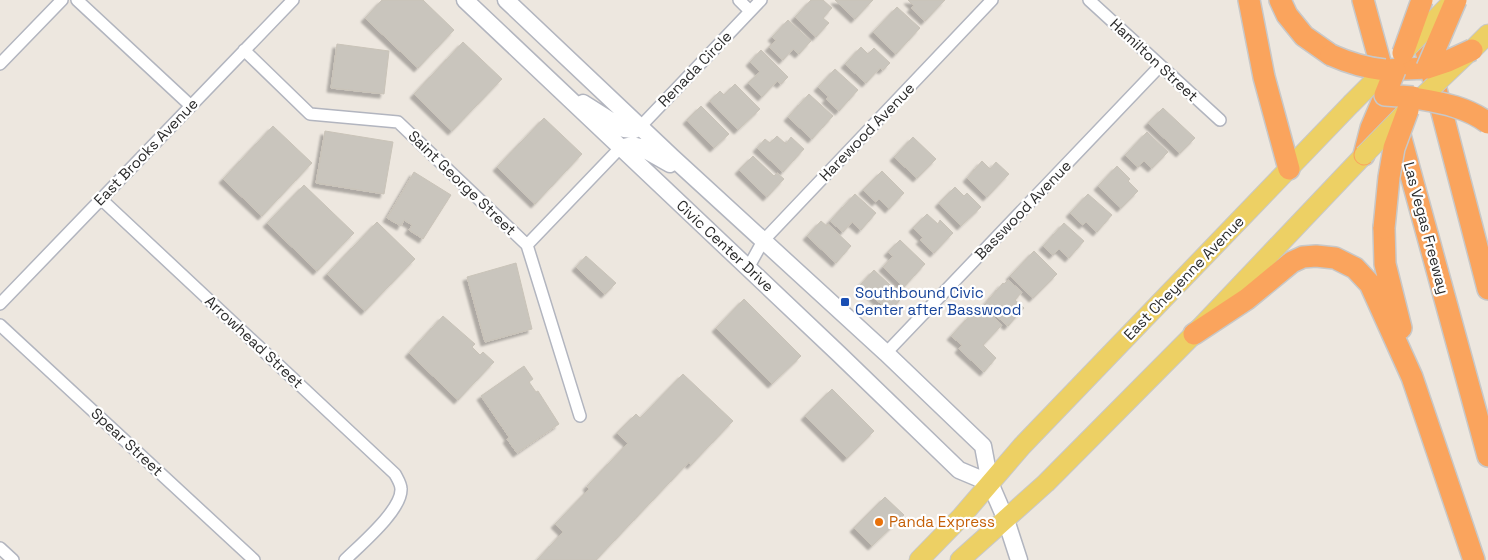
<svg xmlns="http://www.w3.org/2000/svg" width="1488" height="560" font-family="'Space Grotesk',sans-serif">
  <style>
    .building { fill: #c9c5bd; stroke: #c9c3b8; filter: url(#shadow) }
    .lines { fill: none; stroke-linecap: round; stroke-linejoin: round }
    .street-casing { stroke: #b2b5bf; stroke-width: 14 }
    .secondary-casing { stroke: #b2b5bf; stroke-width: 19 }
    .primary-casing { stroke: #c8c8c8; stroke-width: 21 }
    .highway-casing { stroke: #c8c8c8; stroke-width: 24 }
    .street { stroke: #fff; stroke-width: 11 }
    .secondary { stroke: #fff; stroke-width: 16 }
    .primary { stroke: #edd064; stroke-width: 19 }
    .highway { stroke: #faa45d; stroke-width: 21 }
    .primary-bridge-casing { stroke: #c8c8c8; stroke-width: 21; stroke-linecap: butt }
    .highway-bridge-casing { stroke: #c8c8c8; stroke-width: 24; stroke-linecap: butt }
    .primary-bridge { stroke: #edd064; stroke-width: 19 }
    .highway-bridge { stroke: #faa45d; stroke-width: 21 }
    .transit-dot { fill: #1a4fb4; stroke: #fff; stroke-width: 2 }
    .food-dot { fill: #e8710a; stroke: #fff; stroke-width: 2 }
    .labels { text-anchor: middle; stroke-width: 4.5; stroke-linejoin: round; paint-order: stroke }
    .street-label { font-size: 15px; fill: #2c2c2c; stroke: #fff }
    .transit-label { font-size: 15px; fill: #164399; stroke: #fff; text-anchor: start }
    .food-label { font-size: 15px; fill: #c56008; stroke: #fff; text-anchor: start }
  </style>
  <defs>
    <filter id="shadow"><feDropShadow dx="-4" dy="4" stdDeviation="1" flood-color="#0004"/></filter>
  </defs>
  <rect width="100%" height="100%" fill="#ede7df"/>
  <path class="building" d="M382,0h41l31,30 -36,38 -53,-50z
    M811,0h12l9,8 -9,10 6,5 -13,14 -21,-20z
    M835,0h38l-18,19z
    M908,0h37l-20,21 -14,-13 3,-2z
    M897,7l23,21 -24,26 -23,-22z
    M788,20l23,21 -12,13 -6,-5 -10,11 -14,-13 7,-7 -4,-3z
    M463,42l39,37 -50,52 -38,-37z
    M337,44l52,7 -5,43 -53,-6z
    M861,47l7,7 6,-6 16,15 -7,7 -3,-2 -14,15 -21,-19z
    M761,50l27,27 -7,7 -4,-3 -15,16 -14,-14 12,-11 -10,-10z
    M835,69l23,21 -19,21 -13,-12 3,-2 -11,-10z
    M735,84l25,25 -22,21 -28,-29 10,-10 4,4z
    M809,94l24,22 -21,23 -24,-22z
    M701,106l28,28 -15,14 -27,-28z
    M1163,108l32,30 -15,15 -32,-30z
    M544,118l38,36 -47,50 -38,-37z
    M273,126l39,37 -50,53 -39,-37z
    M325,131l68,11 -9,52 -68,-11z
    M1147,132l21,20 -16,16 -8,-7 -6,6 -13,-12z
    M777,136l9,8 5,-7 13,12 -21,23 -26,-24 8,-9 5,4z
    M913,137l23,22 -19,19 -23,-21z
    M753,156l21,20 3,-3 7,6 -17,18 -28,-27z
    M982,161l8,8 6,-7 13,12 -22,23 -20,-19z
    M1117,166l13,13 -2,2 10,10 -17,17 -23,-22z
    M882,171l22,22 -15,16 -10,-10 -3,3 -13,-12z
    M414,172l37,23 -28,44 -14,-9 3,-5 -8,-5 -3,6 -14,-8z
    M304,185l50,48 -37,38 -50,-48z
    M955,187l9,9 3,-3 14,14 -20,19 -22,-23z
    M855,194l21,19 -15,17 -9,-8 -9,10 -13,-11z
    M1088,194l24,21 -15,17 -11,-10 -3,3 -13,-12z
    M927,214l11,10 2,-4 13,13 -19,20 -14,-13 3,-2 -10,-10z
    M821,221l6,5 1,-2 23,22 -15,17 -29,-27z
    M377,222l38,37 -50,52 -38,-37z
    M1064,223l20,18 -15,17 -10,-9 -6,6 -10,-9z
    M900,240l25,24 -21,23 -21,-20 10,-11 -5,-4z
    M1034,251l23,23 -24,24 -23,-22z
    M586,256l30,27 -11,11 -29,-27z
    M516,263l16,66 -47,13 -18,-65z
    M874,270l29,27 -14,14 -29,-26z
    M1008,280l14,12 -7,8 9,8 -16,18 -24,-21 19,-22 1,1z
    M744,299l57,57 -29,28 -56,-56z
    M980,305l22,20 -19,20 13,13 -12,14 -25,-23 3,-4 -11,-9z
    M443,316l32,28 -3,3 8,8 3,-3 11,10 -36,38 -49,-47z
    M524,366l9,13 -4,3 7,10 2,-1 21,33 -42,29 -10,-14 2,-2 -28,-41z
    M683,374l50,47 -42,44 -2,-3 -93,98h-59l26,-28 -8,-8 34,-35 -2,-3 41,-43 -11,-10 19,-19 4,4z
    M832,389l42,42 -27,27 -42,-42z
    M885,497l19,18 -32,31 -18,-18z"/>
  <g class="lines">
    <defs>
      <path id="street" d="M77,0l114,106
        M739,0l11,11
        M1089,0l131,120
        M244,50l66,64 88,8 129,123 53,171
        M0,64l62,-64
        M640,127l121,-127
        M101,199l294,275c2,4 6,10 6,15 1,21 -41,56 -56,71
        M527,245l93,-97
        M748,268l15,-27 229,-241
        M0,304l293,-304
        M0,325l254,235
        M886,353l274,-287
        M0,548l13,12"/>
      <path id="secondary" d="M465,0l374,354 120,116 31,13
        M506,0l166,157 214,196 97,93 7,37 16,37 13,40
        M583,103l41,26 10,1 6,-3
        M620,148l12,-3 8,2 30,17"/>
      <path id="primary" d="M1472,50l16,-16
        M919,560l42,-43 61,-71 329,-342
        M960,560l86,-77 148,-149 170,-179"/>
      <path id="highway" d="M1249,0l15,77 25,92
        M1280,0l7,15 17,21 27,19
        M1363,0l125,456
        M1417,16l71,273
        M1385,70l42,-2
        M1364,155l7,-27 14,-33
        M1384,228l1,36 16,64
        M1194,334l53,-35 45,-37 11,-5 13,-1 19,2 20,10 15,16 42,93 62,183"/>
    </defs>
    <use href="#street" class="street-casing"/>
    <use href="#secondary" class="secondary-casing"/>
    <use href="#primary" class="primary-casing"/>
    <use href="#highway" class="highway-casing"/>
    <use href="#street" class="street"/>
    <use href="#secondary" class="secondary"/>
    <use href="#primary" class="primary"/>
    <use href="#highway" class="highway"/>
    <defs>
      <path id="primary-bridge" d="M1404,51l50,-51
        M1420,99l46,-44
        M1351,104l34,-34
        M1364,155l43,-44"/>
      <path id="highway-bridge" d="M1403,53l19,-53
        M1331,55c18,8 34,13 54,15
        M1427,68l29,-68
        M1427,68l21,-7 24,-11
        M1395,70l-10,25 28,2
        M1420,99c24,4 48,9 68,24
        M1384,228l5,-51 5,-29 14,-38"/>
    </defs>
    <use href="#primary-bridge" class="primary-bridge-casing"/>
    <use href="#highway-bridge" class="highway-bridge-casing"/>
    <use href="#primary-bridge" class="primary-bridge"/>
    <use href="#highway-bridge" class="highway-bridge"/>
  </g>
  <rect class="transit-dot" x="840" y="297" width="10" height="10" rx="2.5"/>
  <circle class="food-dot" cx="879" cy="522" r="5"/>
  <g class="labels">
    <g class="street-label">
      <text transform="translate(1154 60) rotate(43)" y="5">Hamilton Street</text>
      <text transform="translate(695 69) rotate(-46)" y="5">Renada Circle</text>
      <text transform="translate(867 132) rotate(-46)" y="5">Harewood Avenue</text>
      <text transform="translate(146 152) rotate(-46)" y="5">East Brooks Avenue</text>
      <text transform="translate(462 183) rotate(44)" y="5">Saint George Street</text>
      <text transform="translate(1023 210) rotate(-46)" y="5">Basswood Avenue</text>
      <text transform="translate(1426 228) rotate(75)" y="5">Las Vegas Freeway</text>
      <text transform="translate(725 246) rotate(43)" y="5">Civic Center Drive</text>
      <text transform="translate(1184 278) rotate(-46)" y="5">East Cheyenne Avenue</text>
      <text transform="translate(254 342) rotate(43)" y="5">Arrowhead Street</text>
      <text transform="translate(127 442) rotate(43)" y="5">Spear Street</text>
    </g>
    <g class="transit-label">
      <text x="855" y="298">Southbound Civic<tspan x="855" dy="17">Center after Basswood</tspan></text>
    </g>
    <g class="food-label">
      <text x="889" y="527">Panda Express</text>
    </g>
  </g>
</svg>
